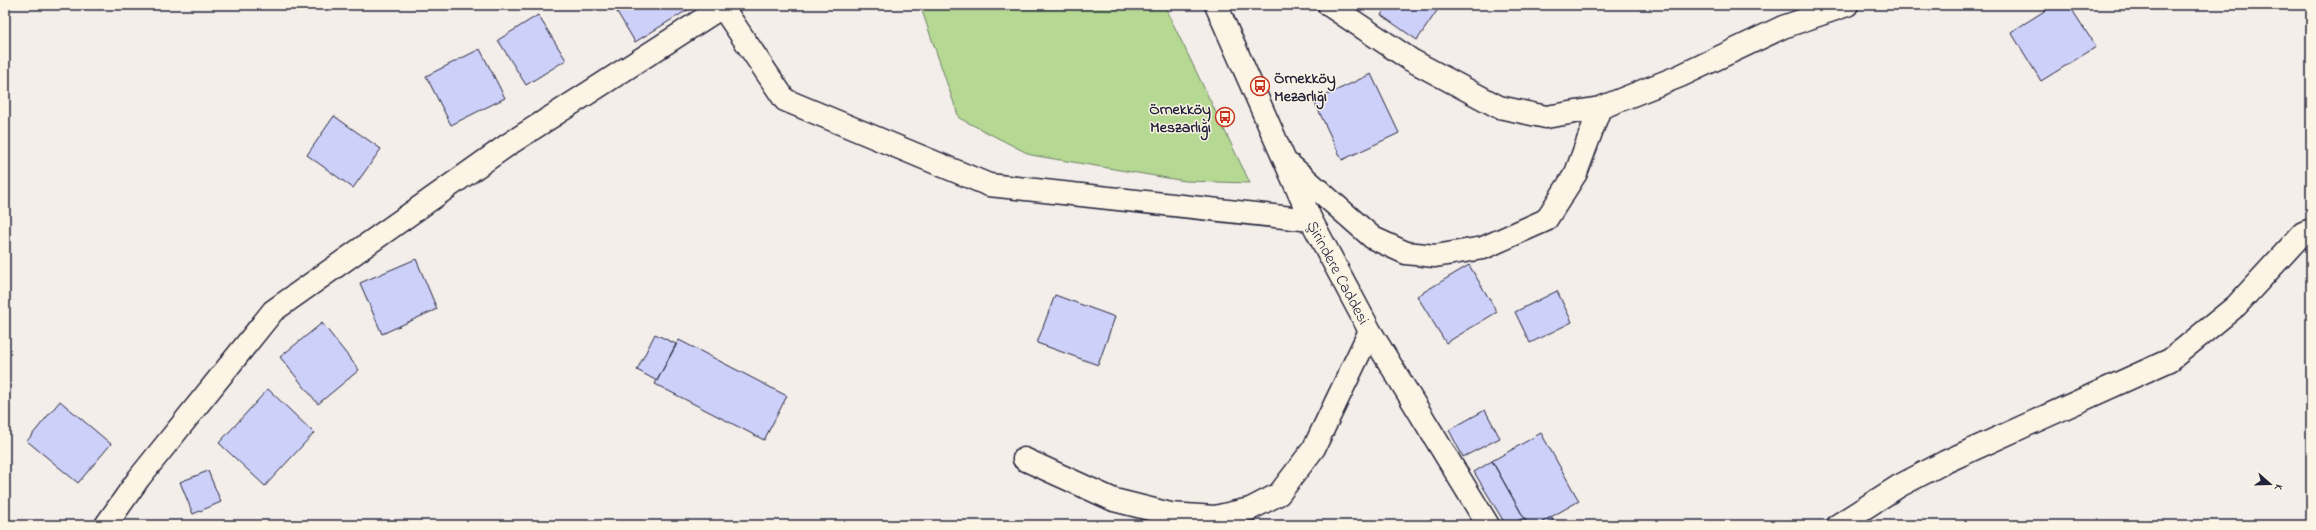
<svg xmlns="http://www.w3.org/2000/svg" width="2316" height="530" font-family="'Indie Flower',sans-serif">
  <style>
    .green { fill: #b5d993; stroke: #6c7e67 }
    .building { fill: #cdd0f9; stroke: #22223b }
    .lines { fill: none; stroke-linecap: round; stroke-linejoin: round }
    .minor-casing { stroke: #22223b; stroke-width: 25 }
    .minor { stroke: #fcf5e5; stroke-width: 22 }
    .labels { text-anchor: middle; stroke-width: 3; stroke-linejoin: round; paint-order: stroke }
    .poi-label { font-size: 16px; font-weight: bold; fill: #22223b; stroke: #fcf5e5; text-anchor: start }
    .street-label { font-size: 16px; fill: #22223b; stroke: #fcf5e5 }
  </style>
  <rect width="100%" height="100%" fill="#f3eee9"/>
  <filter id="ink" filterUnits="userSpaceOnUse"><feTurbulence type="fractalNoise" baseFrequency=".025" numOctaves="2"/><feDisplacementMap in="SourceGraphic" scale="8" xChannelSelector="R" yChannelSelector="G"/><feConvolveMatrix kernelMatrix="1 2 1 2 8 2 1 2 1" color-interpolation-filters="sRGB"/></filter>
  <g filter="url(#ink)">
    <path class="green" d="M920,5h244l86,178 -65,-2 -154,-26 -72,-37z"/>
    <path class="building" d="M613,5h80l1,1 -59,36z
      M1388,5h53l-24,35 -36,-25z
      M2054,5h15l27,42 -55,34 -30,-49z
      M538,15l28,45 -40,25 -28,-45z
      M480,49l25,49 -54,27 -25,-49z
      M1371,74l28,59 -57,27 -28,-59z
      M334,116l47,33 -28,39 -46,-33z
      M416,259l21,50 -55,25 -22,-51z
      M1469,265l28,47 -51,31 -29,-47z
      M1557,291l15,31 -42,21 -15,-31z
      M1055,295l60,22 -17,48 -61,-22z
      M322,323l37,47 -41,34 -38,-47z
      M655,334l21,10 -19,37 -20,-11z
      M679,340l108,56 -23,44 -109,-56z
      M268,389l46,44 -49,53 -46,-43z
      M60,401l51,43 -33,39 -51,-42z
      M1485,410l15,28 -37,19 -14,-27z
      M1541,433l38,68 -42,24h-9l-36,-64z
      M1492,461l32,57 -14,7h-4l-32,-53z
      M208,471l13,31 -28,12 -13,-32z
      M1551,517l4,8h-18z
      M1524,518l4,7h-18z"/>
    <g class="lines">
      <defs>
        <path id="minor" d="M721,5l64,95 204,85 322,35
          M1216,5l95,215 59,111 118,194
          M1329,5l82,55 88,47 47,10 54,-9 80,-32 103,-49 64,-22
          M1290,165l83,73 33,15 29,3 48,-8 63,-28 30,-47 24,-65
          M1024,459l90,41 56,14 45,3 35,-8 29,-15 35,-46 56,-117
          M106,525l33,-47 134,-167 236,-167 213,-137
          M1838,525l61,-39 46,-24 225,-102 66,-54 67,-73 8,-3"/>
      </defs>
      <use href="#minor" class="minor-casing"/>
      <use href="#minor" class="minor"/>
    </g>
  </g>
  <defs>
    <symbol id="bus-ring" viewBox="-11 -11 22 22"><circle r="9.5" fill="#fcf5e5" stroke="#c8321e" stroke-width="1.5"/><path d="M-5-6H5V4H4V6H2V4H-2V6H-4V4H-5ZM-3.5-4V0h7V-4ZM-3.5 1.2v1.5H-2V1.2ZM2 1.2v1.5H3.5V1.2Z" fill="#c8321e"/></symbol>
  </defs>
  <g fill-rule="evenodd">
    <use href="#bus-ring" x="1249" y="75" width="22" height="22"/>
    <use href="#bus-ring" x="1214" y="106" width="22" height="22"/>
  </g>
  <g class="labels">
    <g class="poi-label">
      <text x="1274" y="83">Örnekköy<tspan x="1274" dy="18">Mezarlığı</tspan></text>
      <text x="1211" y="114" text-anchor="end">Örnekköy<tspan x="1211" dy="18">Meszarlığı</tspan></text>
    </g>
    <g class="street-label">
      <text transform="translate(1339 272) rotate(62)" y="6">Şirindere Caddesi</text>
    </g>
  </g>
  <rect width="2316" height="530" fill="none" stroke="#fcf5e5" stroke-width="20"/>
  <rect x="10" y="10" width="2296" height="510" fill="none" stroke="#22223b" stroke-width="1.5" filter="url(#ink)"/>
  <g transform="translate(2270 484) rotate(110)" stroke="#fcf5e5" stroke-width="3" paint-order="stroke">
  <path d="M0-3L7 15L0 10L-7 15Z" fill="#22223b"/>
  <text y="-6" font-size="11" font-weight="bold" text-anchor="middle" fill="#22223b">K</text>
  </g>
</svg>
